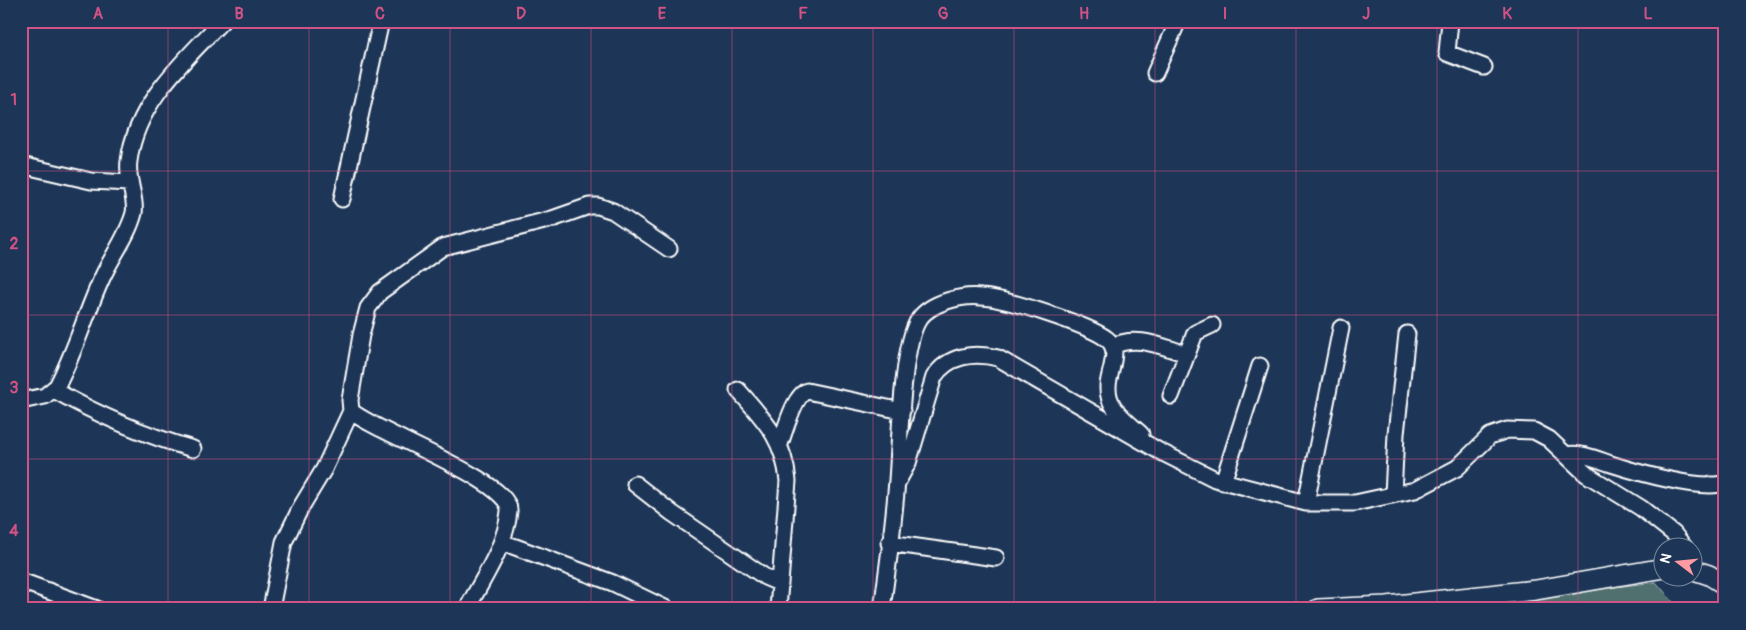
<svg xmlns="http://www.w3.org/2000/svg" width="1746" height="630" font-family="Pangolin,sans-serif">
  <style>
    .green { fill: #4f6f6e; stroke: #a7b7b6 }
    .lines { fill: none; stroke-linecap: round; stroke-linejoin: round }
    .minor-casing { stroke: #fff; stroke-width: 19 }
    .tertiary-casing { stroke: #fff; stroke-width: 22 }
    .minor { stroke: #1d3557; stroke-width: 15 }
    .tertiary { stroke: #1d3557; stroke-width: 19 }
    .grid { fill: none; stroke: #d15284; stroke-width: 1; stroke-opacity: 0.55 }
    .neatline { fill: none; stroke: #d15284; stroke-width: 2 }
    .grid-label { font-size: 16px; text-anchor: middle; font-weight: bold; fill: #d15284 }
  </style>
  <rect width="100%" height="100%" fill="#1d3557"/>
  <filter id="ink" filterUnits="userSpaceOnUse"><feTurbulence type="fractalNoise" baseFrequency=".02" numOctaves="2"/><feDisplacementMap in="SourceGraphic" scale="10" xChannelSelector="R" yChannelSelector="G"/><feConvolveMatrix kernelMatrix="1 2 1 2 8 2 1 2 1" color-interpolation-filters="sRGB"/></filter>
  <g filter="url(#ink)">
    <path class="green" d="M1656,582l23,27h-244z"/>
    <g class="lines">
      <defs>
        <path id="minor" d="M1450,21l-3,32 37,14
          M1155,73l23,-52
          M21,165l70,16 38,2
          M342,199l39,-178
          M1113,346c24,-12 49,1 74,8
          M54,390c44,25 90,45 139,59
          M738,390c27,31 46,49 50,91l-10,128
          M1171,396l24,-63 17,-8
          M21,401l24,-5 12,-10c18,-34 29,-73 45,-108 10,-22 26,-42 32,-65 3,-14 -8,-34 -5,-52 7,-58 55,-100 93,-140
          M780,444c5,-13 14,-49 27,-53l95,20
          M1566,455c15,-3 30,4 45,9 25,8 90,27 114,19
          M1223,482l37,-116
          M897,483l11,-20 26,-86c14,-22 40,-25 64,-19l161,93 56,28 91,24h49l60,-13 42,-22 33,-32 17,-6 27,1 15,8 37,35 55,34 33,26 11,14
          M635,484l37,29 93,64 14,6
          M1393,495l3,-61 11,-100
          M1306,503l35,-175
          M502,542l111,41 54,26
          M889,543l107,15
          M21,581l76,28
          M271,609l13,-67 17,-35 23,-38 27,-58
          M467,609c16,-31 39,-63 42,-98 3,-30 -133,-78 -158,-100l-1,-11 11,-65 7,-27 12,-16 63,-45 109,-28 37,-13h9l15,5 56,38
          M882,609c6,-43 12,-86 15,-129 3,-35 4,-134 22,-161 12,-17 43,-24 62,-22 24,1 108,28 126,42 4,3 6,7 7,12 0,10 -3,19 -5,28 -6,26 14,39 32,55"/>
        <path id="tertiary" d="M1694,570l15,5 16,10
          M1318,609l69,-3 149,-16 128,-22"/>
      </defs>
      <use href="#minor" class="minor-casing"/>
      <use href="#tertiary" class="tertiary-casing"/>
      <use href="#minor" class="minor"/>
      <use href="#tertiary" class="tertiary"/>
    </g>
  </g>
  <path class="grid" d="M168,21v588M309,21v588M450,21v588M591,21v588M732,21v588M873,21v588M1014,21v588M1155,21v588M1296,21v588M1437,21v588M1578,21v588M21,171h1704M21,315h1704M21,459h1704"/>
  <rect width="1746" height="630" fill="none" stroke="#1d3557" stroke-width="55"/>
  <g transform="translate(1678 562) rotate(286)"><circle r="24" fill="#1d3557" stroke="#77869a"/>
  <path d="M0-4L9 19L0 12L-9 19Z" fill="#ff9aa2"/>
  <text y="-8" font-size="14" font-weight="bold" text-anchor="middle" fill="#ffffff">N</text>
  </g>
  <rect x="28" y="28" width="1690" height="574" class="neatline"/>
  <g class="grid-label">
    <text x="98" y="19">A</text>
    <text x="239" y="19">B</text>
    <text x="380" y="19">C</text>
    <text x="521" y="19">D</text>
    <text x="662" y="19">E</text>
    <text x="803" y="19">F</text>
    <text x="943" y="19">G</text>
    <text x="1084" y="19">H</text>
    <text x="1225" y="19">I</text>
    <text x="1366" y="19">J</text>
    <text x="1507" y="19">K</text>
    <text x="1648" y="19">L</text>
    <text x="14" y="105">1</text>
    <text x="14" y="249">2</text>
    <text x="14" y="393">3</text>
    <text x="14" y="536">4</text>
  </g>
</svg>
